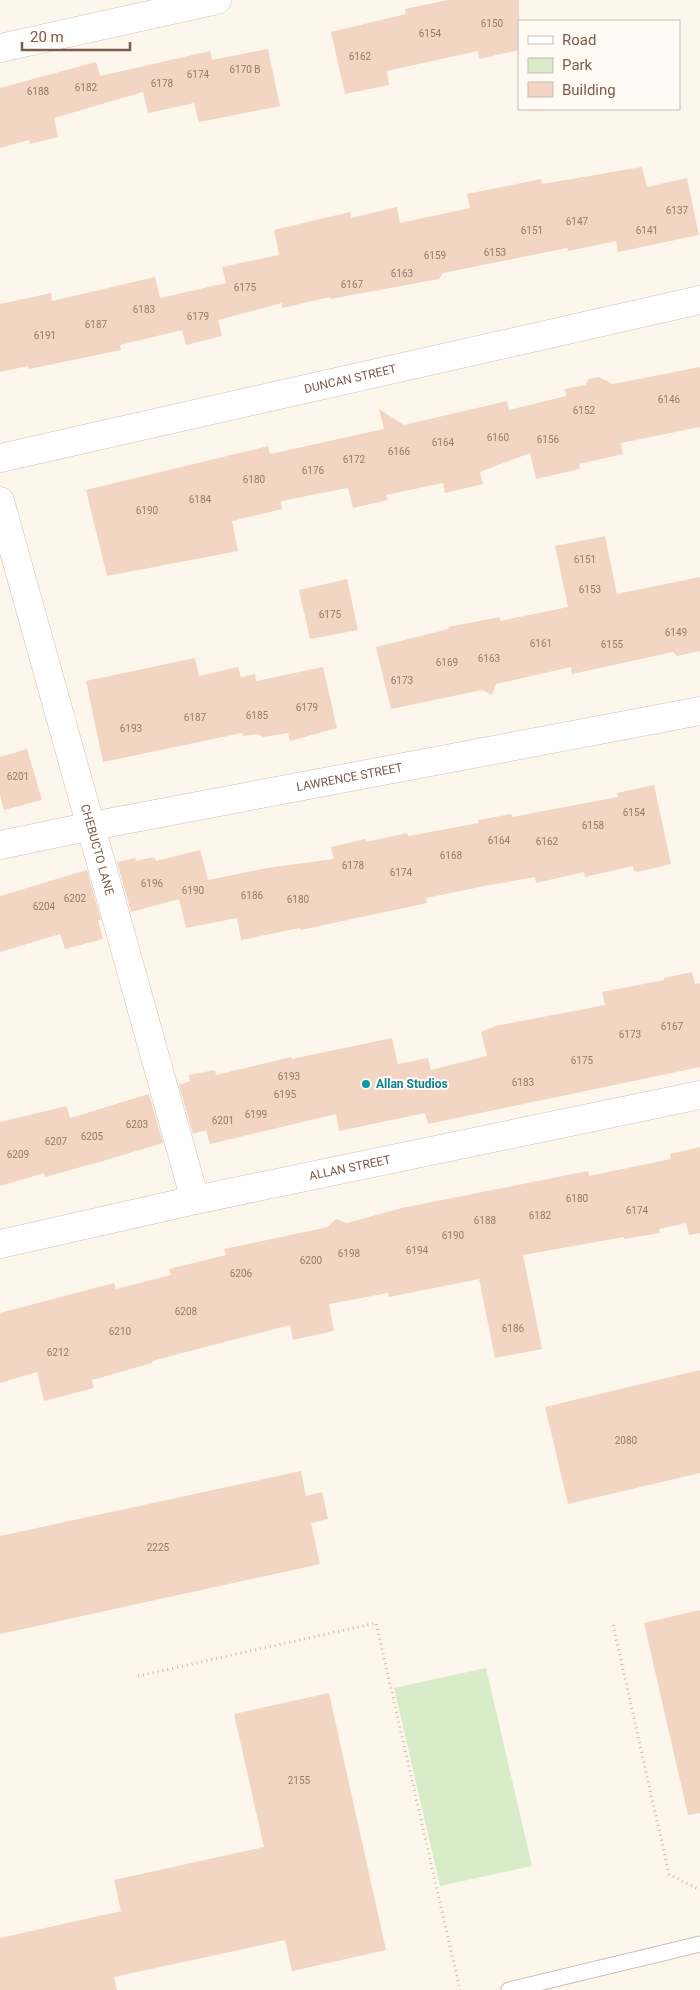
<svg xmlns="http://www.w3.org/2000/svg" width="700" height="1990" font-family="Roboto,sans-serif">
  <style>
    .green { fill: #d8ecc9 }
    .building { fill: #f3d5c3 }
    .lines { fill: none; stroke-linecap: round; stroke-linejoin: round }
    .lane-casing { stroke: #d1beb0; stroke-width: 17 }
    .street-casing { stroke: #d1beb0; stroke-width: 29 }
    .secondary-casing { stroke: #d6c0b0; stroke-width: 29 }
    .path { stroke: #d9b8a5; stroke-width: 3; stroke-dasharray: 1 4; stroke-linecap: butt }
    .lane { stroke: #fff; stroke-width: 15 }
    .street { stroke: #fff; stroke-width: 28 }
    .secondary { stroke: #fff; stroke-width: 28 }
    .culture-dot { fill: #0f9aa8; stroke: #fffaf3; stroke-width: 2 }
    .labels { text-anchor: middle; stroke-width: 4; stroke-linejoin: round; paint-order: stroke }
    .number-label { font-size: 10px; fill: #987a6a }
    .street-label { font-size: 12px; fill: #7a5c4d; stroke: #fffaf3 }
    .culture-label { font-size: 12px; font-weight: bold; fill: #0d838f; stroke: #fffaf3; text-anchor: start }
  </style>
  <rect width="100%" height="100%" fill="#fdf6ec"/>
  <path class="green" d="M486,1668l46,198 -92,20 -46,-198z"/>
  <path class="building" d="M448,0h71v50l-40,9 -1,-8 -91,20 2,14 -44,9 -14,-62 75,-18 -1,-5z
    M268,49l12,57 -81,16 -5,-19 -46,10 -5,-21 -89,26 4,19 -28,7 -1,-4 -29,8v-60l96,-26 4,14 110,-25 2,9z
    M642,167l5,20 40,-9 12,57 -81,17 -2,-11 -48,10 -1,-3 -124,25 -4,6 -109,20v-2l-48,11v-5l-64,17 4,16 -36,9 -4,-15 -62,15 1,5 -92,19 -1,-3 -28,6v-68l51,-11 1,8 103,-24 5,21 66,-15 -4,-16 57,-12 -5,-25 76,-18 1,6 46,-11 3,16 70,-15 -3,-14 74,-15 1,5z
    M700,367v60l-79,16 2,11 -44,10 1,5 -44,10 -6,-26 -50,19 3,12 -38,9 -2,-10 -57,12 2,5 -35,8 -5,-20 -67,13 1,8 -50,12 6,30 -131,25 -21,-86 182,-44 2,8 114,-25 -5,-20 25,16 103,-24 2,9 57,-14 -1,-7 20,-4 4,-6 10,-2 14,7z
    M605,536l12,58 83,-17v74l-23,5 -4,-4 -101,22 -1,-7 -75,17 -4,11 -10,-5 -91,19 -15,-62 73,-18 -1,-2 52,-10v4l68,-14 -13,-61z
    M347,579l11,51 -48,9 -11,-49z
    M195,658l4,18 39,-9 3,10 14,-3 1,7 67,-14 14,61 -47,13 -2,-8 -25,4 -5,-3 -15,2 -1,-3 -139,29 -17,-81z
    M27,749l15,51 -38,10 -4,-15v-38z
    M654,785l17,79 -33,8 -4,-1 -1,-5 -48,11 -1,-5 -48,11 -1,-6 -45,8 -64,13 1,5 -126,27 -1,-2 -59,12 -4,-22 -51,10 -7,-29 -48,13 -14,-50 18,-4 1,3 18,-4 2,4 44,-11 8,30 59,-12 67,-9 -3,-12 34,-8 1,3 41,-9 1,3 71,-13 -1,-3 33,-6 1,3 106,-20 -1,-4z
    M87,870l14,50h-3l5,19 -38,10 -5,-15 -60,18v-56z
    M692,972l3,12 5,-1v84l-272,57 -3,-11 -86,18 -3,-17 -126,30 -4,-14 -13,4 -14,-49 11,-4 -1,-6 26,-5 1,5 75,-18 1,2 100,-21 6,26 30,-6 3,12 56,-14 -6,-24 14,-6 110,-21 -3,-13 62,-12v-2z
    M149,1094l14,49 -60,18 -58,16 -1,-4 -44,13v-64l67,-16 3,12z
    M700,1147v86l-11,2 -3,-12 -27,6 1,4 -36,6v-2l-101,18 19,94 -47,9 -16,-79 -90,18 -1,-4 -59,11 5,27 -41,9 -3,-15 -138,36v2l-60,17 2,8 -50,13 -7,-29 -37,11v-70l114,-30 2,6 55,-14 -2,-6 57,-14 -2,-6 104,-22 8,-8 11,4 55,-15 186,-37 1,5 82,-17 -1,-5z
    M700,1370v103l-132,31 -23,-97z
    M301,1471l5,25 16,-4 6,27 -17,4 9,41 -320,70v-98z
    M700,1610v203l-12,2 -44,-192z
    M329,1693l57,257 -94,21 -7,-31 -171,37 3,13h-117v-52l121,-27 -7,-31 150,-33 -30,-133z"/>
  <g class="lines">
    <defs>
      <path id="lane" d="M509,1990l191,-46"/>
      <g id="street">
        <path id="s1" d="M0,458l700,-158"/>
        <path id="s2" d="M0,501l195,699"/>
        <path id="s3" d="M0,845l92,-19 608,-115"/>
        <path id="s4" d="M0,1244l195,-44 505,-105"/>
      </g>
      <path id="secondary" d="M0,48l217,-48"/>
    </defs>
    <use href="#lane" class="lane-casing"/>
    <use href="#street" class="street-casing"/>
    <use href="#secondary" class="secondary-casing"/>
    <path class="path" d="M613,1625l56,249 31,16
      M138,1676l238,-53 84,367"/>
    <use href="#lane" class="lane"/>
    <use href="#street" class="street"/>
    <use href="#secondary" class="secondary"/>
  </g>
  <circle class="culture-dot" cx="366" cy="1084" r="5"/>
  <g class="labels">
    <g class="number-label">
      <text x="492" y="27">6150</text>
      <text x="430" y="37">6154</text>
      <text x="360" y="60">6162</text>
      <text x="245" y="73">6170 B</text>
      <text x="198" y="78">6174</text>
      <text x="162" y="87">6178</text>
      <text x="86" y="91">6182</text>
      <text x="38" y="95">6188</text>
      <text x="677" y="214">6137</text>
      <text x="577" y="225">6147</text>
      <text x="532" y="234">6151</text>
      <text x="647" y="234">6141</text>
      <text x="495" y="256">6153</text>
      <text x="435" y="259">6159</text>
      <text x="402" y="277">6163</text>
      <text x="352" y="288">6167</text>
      <text x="245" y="291">6175</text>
      <text x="144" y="313">6183</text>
      <text x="198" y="320">6179</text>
      <text x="96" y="328">6187</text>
      <text x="45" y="339">6191</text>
      <text x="669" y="403">6146</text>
      <text x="584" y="414">6152</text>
      <text x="498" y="441">6160</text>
      <text x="548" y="443">6156</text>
      <text x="443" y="446">6164</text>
      <text x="399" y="455">6166</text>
      <text x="354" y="463">6172</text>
      <text x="313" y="474">6176</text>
      <text x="254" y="483">6180</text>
      <text x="200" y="503">6184</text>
      <text x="147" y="514">6190</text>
      <text x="585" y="563">6151</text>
      <text x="590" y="593">6153</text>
      <text x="330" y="618">6175</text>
      <text x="676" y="636">6149</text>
      <text x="541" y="647">6161</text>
      <text x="612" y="648">6155</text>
      <text x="489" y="662">6163</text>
      <text x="447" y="666">6169</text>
      <text x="402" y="684">6173</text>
      <text x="307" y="711">6179</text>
      <text x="257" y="719">6185</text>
      <text x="195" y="721">6187</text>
      <text x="131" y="732">6193</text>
      <text x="18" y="780">6201</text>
      <text x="634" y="816">6154</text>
      <text x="593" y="829">6158</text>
      <text x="499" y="844">6164</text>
      <text x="547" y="845">6162</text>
      <text x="451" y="859">6168</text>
      <text x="353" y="869">6178</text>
      <text x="401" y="876">6174</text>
      <text x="152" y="887">6196</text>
      <text x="193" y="894">6190</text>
      <text x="252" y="899">6186</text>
      <text x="75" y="902">6202</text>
      <text x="298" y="903">6180</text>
      <text x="44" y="910">6204</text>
      <text x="672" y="1030">6167</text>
      <text x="630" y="1038">6173</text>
      <text x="582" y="1064">6175</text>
      <text x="289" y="1080">6193</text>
      <text x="523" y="1086">6183</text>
      <text x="285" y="1098">6195</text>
      <text x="256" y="1118">6199</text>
      <text x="223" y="1124">6201</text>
      <text x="137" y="1128">6203</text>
      <text x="92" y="1140">6205</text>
      <text x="56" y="1145">6207</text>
      <text x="18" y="1158">6209</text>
      <text x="577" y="1202">6180</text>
      <text x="637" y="1214">6174</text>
      <text x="540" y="1219">6182</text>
      <text x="485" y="1224">6188</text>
      <text x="453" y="1239">6190</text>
      <text x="417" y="1254">6194</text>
      <text x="349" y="1257">6198</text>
      <text x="311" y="1264">6200</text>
      <text x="241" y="1277">6206</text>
      <text x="186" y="1315">6208</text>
      <text x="513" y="1332">6186</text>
      <text x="120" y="1335">6210</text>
      <text x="58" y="1356">6212</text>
      <text x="626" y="1444">2080</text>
      <text x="158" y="1551">2225</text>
      <text x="299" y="1784">2155</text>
    </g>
    <g class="street-label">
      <text dy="4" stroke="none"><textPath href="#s1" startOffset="359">DUNCAN STREET</textPath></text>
      <text dy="4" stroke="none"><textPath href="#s3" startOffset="356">LAWRENCE STREET</textPath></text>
      <text dy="4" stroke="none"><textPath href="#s2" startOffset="362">CHEBUCTO LANE</textPath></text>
      <text dy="4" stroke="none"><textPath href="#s4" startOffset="358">ALLAN STREET</textPath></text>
    </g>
    <g class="culture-label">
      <text x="376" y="1088">Allan Studios</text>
    </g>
  </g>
  <rect x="518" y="20" width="162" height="90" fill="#fffaf3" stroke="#cabbb1"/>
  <rect x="528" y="36" width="25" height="8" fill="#ffffff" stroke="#cabbb1"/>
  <text x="562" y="45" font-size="15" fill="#7a5c4d">Road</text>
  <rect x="528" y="58" width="25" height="15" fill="#d8ecc9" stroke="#cabbb1"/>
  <text x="562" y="70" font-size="15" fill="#7a5c4d">Park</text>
  <rect x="528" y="82" width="25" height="15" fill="#f3d5c3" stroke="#cabbb1"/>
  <text x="562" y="95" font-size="15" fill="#7a5c4d">Building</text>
  <path d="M22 42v8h108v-8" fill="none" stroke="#7a5c4d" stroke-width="2.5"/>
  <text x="30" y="42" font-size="15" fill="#7a5c4d" stroke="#fffaf3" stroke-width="4" paint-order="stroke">20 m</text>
</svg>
